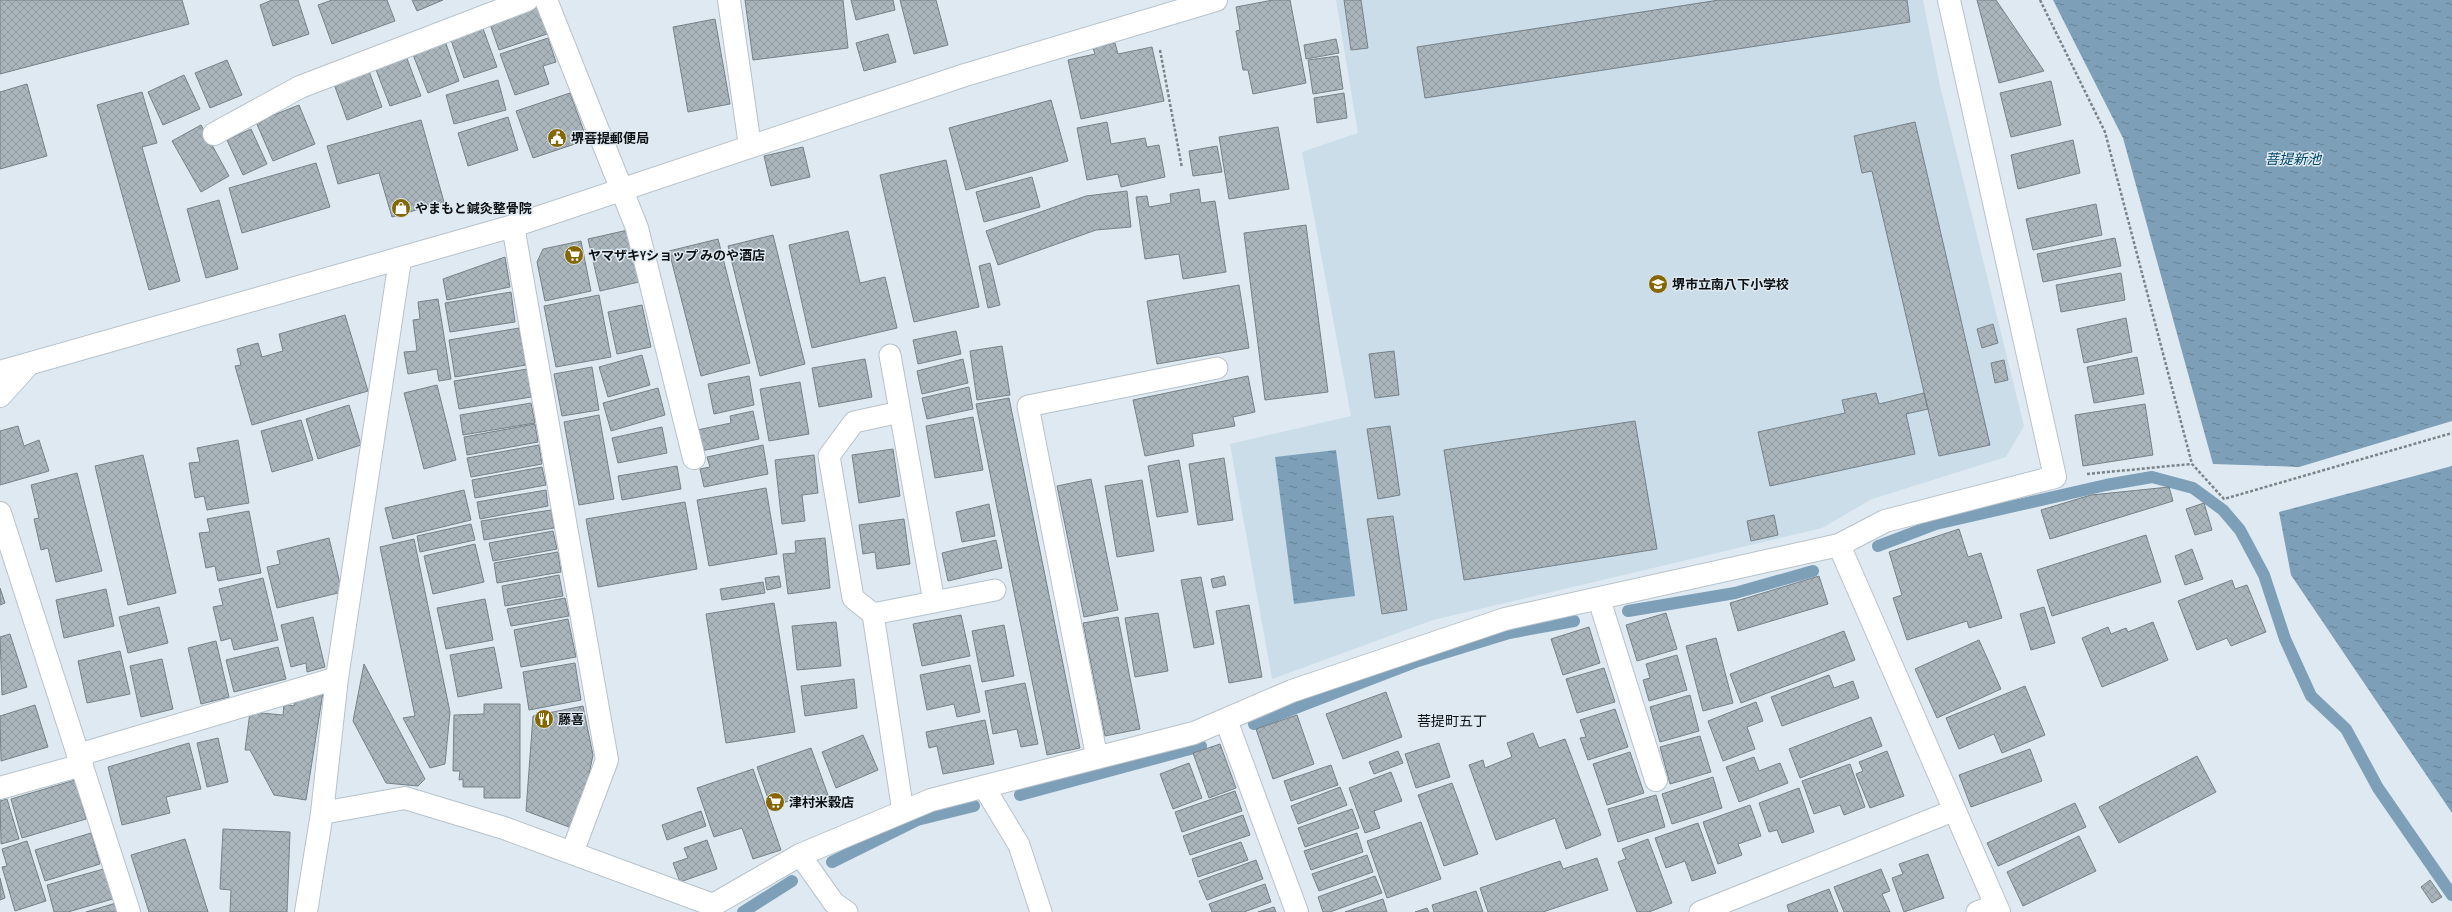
<svg xmlns="http://www.w3.org/2000/svg" width="2452" height="912" font-family="'Sofia Sans Condensed','Noto Sans JP',sans-serif">
  <style>
    .built { fill: #cadde9 }
    .water { fill: url(#water-ripples) }
    .lines { fill: none; stroke-linecap: round; stroke-linejoin: round }
    .stream { stroke: #7da0b8; stroke-width: 12 }
    .building { fill: url(#building-cross-hatch); stroke: #768188 }
    .lane-casing { stroke: #b7c2ca; stroke-width: 23 }
    .street-casing { stroke: #b7c2ca; stroke-width: 24 }
    .secondary-casing { stroke: #b7c2ca; stroke-width: 24 }
    .path { stroke: #7b8388; stroke-width: 2.5; stroke-dasharray: 3 2; stroke-linecap: butt }
    .lane { stroke: #fff; stroke-width: 21 }
    .street { stroke: #fff; stroke-width: 22 }
    .secondary { stroke: #fff; stroke-width: 22 }
    .labels { text-anchor: middle; stroke-width: 3; stroke-linejoin: round; paint-order: stroke }
    .poi-label { font-size: 13px; font-weight: bold; fill: #0d1113; stroke: #dee9f1; text-anchor: start }
    .water-label { font-size: 14px; font-style: italic; fill: #004667; stroke: #dee9f1 }
    .neighbourhood-label { font-size: 14px; fill: #0d1113; stroke: #dee9f1 }
  </style>
  <defs>
    <pattern id="water-ripples" width="26" height="14" patternUnits="userSpaceOnUse"><rect width="26" height="14" fill="#7da0b8"/><path d="M2 4q2-2 4 0t4 0M15 11q2-2 4 0t4 0" fill="none" stroke="#658194"/></pattern>
    <pattern id="building-cross-hatch" width="8" height="8" patternUnits="userSpaceOnUse"><rect width="8" height="8" fill="#a9b4bb"/><path d="M0 0l8 8M0 8l8-8" fill="none" stroke="#909aa0"/></pattern>
  </defs>
  <rect width="100%" height="100%" fill="#dee9f1"/>
  <path class="built" d="M1336,0h587l17,86 84,340 -18,31 -134,42 -50,29 -389,92 -161,59 -42,-235 121,-28 -49,-264 56,-19z"/>
  <path class="water" d="M2053,0h399v421l-153,46 -86,-3 -90,-326z
    M1336,450l19,146 -61,8 -19,-147z
    M2452,466v347l-161,-238 -12,-63z"/>
  <g class="lines">
    <path class="stream" d="M1878,546l58,-22 170,-39 46,-8 41,11 30,22 17,20 24,45 21,64 26,57 35,33 32,59 74,107
      M1628,611l107,-18 78,-22
      M1254,724l164,-63 91,-28 65,-12
      M1020,795l181,-49
      M832,862l85,-42 57,-14
      M743,912l49,-31"/>
  </g>
  <path class="building" d="M0,0h182l7,24 -189,50z
    M272,0h26l11,34 -36,12 -13,-41z
    M332,0h55l8,21 -63,23 -14,-39z
    M412,0h31l-26,11z
    M745,0h98l5,48 -95,12z
    M851,0h42l2,10 -39,10z
    M900,0h36l12,45 -34,9z
    M1273,0h17l16,83 -53,11 -5,-24h-5l-7,-39 4,-1 -4,-23z
    M1344,0h17l7,48 -17,2z
    M1719,0h188l3,22 -485,76 -8,-51z
    M1977,0h19l48,71 -45,12z
    M537,5l10,29 -48,16 -10,-29z
    M715,19l15,85 -42,8 -15,-85z
    M482,26l15,41 -33,11 -14,-41z
    M888,34l8,28 -32,9 -8,-28z
    M548,38l8,24 -13,4 6,18 -34,11 -15,-41z
    M1336,39l3,14 -33,6 -2,-14z
    M445,41l14,40 -31,12 -16,-41z
    M1115,43l3,11 34,-7 12,54 -83,18 -13,-59 27,-6 -2,-6z
    M406,56l15,40 -31,10 -15,-39z
    M1338,56l5,33 -30,5 -5,-34z
    M227,60l15,35 -32,13 -15,-35z
    M369,71l13,36 -35,13 -13,-36z
    M184,75l16,34 -37,16 -15,-33z
    M498,80l8,30 -52,14 -8,-29z
    M2051,81l10,44 -50,12 -11,-44z
    M27,84l20,72 -47,13v-77z
    M142,92l15,51 -15,4 38,134 -31,9 -52,-185z
    M570,93l17,47 -54,18 -17,-47z
    M1344,93l3,25 -30,5 -3,-25z
    M1051,100l17,61 -102,29 -17,-62z
    M299,105l16,39 -42,17 -17,-39z
    M508,117l10,33 -50,16 -10,-33z
    M421,120l23,82 -52,15 -13,-44 -41,11 -11,-38z
    M1107,122l4,22 34,-6 2,9 12,-2 6,32 -44,10 -3,-13 -31,6 -10,-52z
    M1915,122l75,323 -51,11 -67,-285 -10,2 -8,-37z
    M201,125l28,51 -28,16 -29,-51z
    M1278,127l11,62 -60,10 -10,-62z
    M251,129l16,35 -24,11 -16,-35z
    M2073,140l7,33 -62,16 -7,-34z
    M1217,146l5,26 -29,4 -4,-25z
    M803,147l7,30 -39,9 -7,-30z
    M946,160l33,147 -65,15 -34,-147z
    M316,163l14,44 -88,26 -13,-45z
    M1032,177l8,30 -56,15 -8,-30z
    M1199,189l2,14 14,-2 11,71 -43,7 -4,-25 -34,5 -9,-62 11,-1 2,11 22,-4 -1,-9z
    M1127,191l4,36 -35,3 -98,35 -12,-34 100,-35z
    M219,200l19,69 -32,9 -19,-69z
    M2096,204l6,31 -69,15 -7,-31z
    M1306,225l22,167 -63,8 -21,-167z
    M628,230l11,52 -39,9 -12,-52z
    M848,231l12,52 25,-6 12,51 -85,20 -23,-103z
    M773,235l32,129 -45,12 -32,-130z
    M2115,238l6,28 -78,16 -6,-28z
    M718,239l32,124 -49,13 -32,-125z
    M581,241l10,50 -46,10 -8,-39 6,-13z
    M505,257l5,30 -63,13 -4,-21z
    M990,263l10,42 -12,3 -9,-42z
    M2121,273l4,27 -64,12 -5,-27z
    M1239,285l10,63 -92,16 -10,-63z
    M511,292l4,30 -65,10 -5,-29z
    M599,295l12,62 -55,10 -12,-61z
    M438,299l13,80 -12,2 -2,-12 -29,5 -4,-22 13,-1 -4,-31 7,-1 -2,-17z
    M642,305l9,42 -34,7 -9,-42z
    M345,315l23,76 -116,34 -17,-59 6,-1 -4,-16 21,-6 4,14 21,-6 -4,-17z
    M2126,318l6,34 -48,11 -7,-34z
    M1993,324l5,19 -16,5 -5,-19z
    M519,328l7,37 -71,12 -6,-37z
    M956,331l5,23 -43,10 -5,-24z
    M1002,346l8,49 -33,5 -7,-49z
    M1394,351l5,44 -24,3 -6,-44z
    M642,355l8,30 -42,12 -9,-30z
    M2137,357l7,37 -50,9 -7,-36z
    M865,359l7,38 -53,10 -7,-39z
    M963,359l5,24 -46,11 -5,-23z
    M2004,360l4,20 -13,3 -4,-20z
    M592,367l7,43 -37,6 -8,-42z
    M527,369l4,28 -72,12 -5,-28z
    M749,376l5,29 -40,9 -6,-30z
    M1248,376l7,36 -22,5 2,9 -43,8 2,12 -49,10 -12,-56z
    M800,382l9,52 -40,7 -9,-52z
    M437,385l19,75 -32,9 -20,-76z
    M969,387l4,22 -46,10 -5,-21z
    M658,388l7,27 -54,16 -8,-28z
    M1876,393l3,11 45,-11 4,16 -22,5 9,40 -145,32 -12,-54 87,-19 -3,-13z
    M1009,398l71,350 -33,7 -71,-351z
    M531,403l4,20 -72,12 -3,-20z
    M2145,404l8,51 -70,11 -8,-51z
    M349,405l12,40 -43,14 -12,-40z
    M753,411l6,28 -58,12 -4,-21 34,-7 -1,-7z
    M599,415l15,84 -35,6 -15,-83z
    M973,417l10,53 -48,8 -9,-52z
    M301,420l12,40 -41,12 -11,-41z
    M1635,421l22,128 -193,31 -20,-130z
    M535,424l3,18 -71,13 -3,-18z
    M18,426l6,20 15,-6 10,31 -49,14v-54z
    M1390,426l10,69 -22,4 -11,-70z
    M662,427l5,26 -49,10 -6,-25z
    M238,440l11,63 -42,7 -3,-14 -9,2 -6,-35 11,-1 -3,-14z
    M539,445l3,19 -71,13 -4,-19z
    M763,445l5,29 -64,13 -4,-18 10,-2 -3,-10z
    M893,449l7,47 -41,7 -7,-48z
    M143,455l33,138 -48,12 -33,-139z
    M814,455l4,38 -16,2 3,26 -23,3 -7,-64z
    M1224,458l9,62 -35,5 -9,-61z
    M1179,460l9,52 -31,5 -9,-51z
    M677,466l4,23 -59,11 -4,-24z
    M542,467l4,18 -71,13 -3,-18z
    M77,473l25,98 -46,11 -8,-34 -7,2 -7,-31 5,-1 -8,-33z
    M1091,479l27,131 -34,7 -27,-131z
    M1142,480l12,71 -37,6 -12,-71z
    M2169,487l4,14 -123,38 -9,-29 50,-15z
    M766,488l11,66 -68,12 -12,-66z
    M464,490l7,30 -78,19 -8,-31z
    M546,490l2,16 -68,13 -3,-17z
    M685,502l12,67 -99,18 -12,-68z
    M2204,503l8,27 -17,5 -9,-26z
    M989,504l6,32 -33,6 -6,-30z
    M551,510l3,18 -70,12 -3,-19z
    M249,511l12,62 -43,8 -3,-15 -9,2 -7,-35 11,-1 -3,-13z
    M1774,515l4,20 -27,6 -4,-20z
    M1393,516l14,94 -25,4 -15,-95z
    M904,519l6,45 -33,5 -2,-17 -12,2 -4,-29z
    M471,524l4,16 -55,12 -3,-16z
    M1959,529l9,28 13,-4 21,65 -33,10 -2,-7 -60,19 -14,-42 9,-3 -13,-43z
    M553,531l4,18 -64,12 -4,-18z
    M2146,535l15,47 -109,34 -15,-46z
    M329,538l13,54 -65,16 -10,-41 13,-3 -3,-13z
    M825,538l5,50 -42,6 -5,-40 13,-1 -1,-12z
    M414,539l36,173 -5,52 -15,4 -27,-50 12,-2 -35,-169z
    M996,540l6,28 -54,13 -6,-28z
    M475,544l9,38 -51,12 -9,-38z
    M2192,549l11,30 -18,6 -10,-29z
    M558,552l3,20 -64,11 -3,-20z
    M559,575l4,21 -58,10 -3,-20z
    M779,576l2,11 -14,3 -2,-12z
    M1224,576l2,9 -13,3 -2,-9z
    M1819,576l9,28 -90,27 -8,-28z
    M1201,577l13,67 -20,4 -13,-68z
    M263,578l15,62 -44,10 -3,-12 -10,3 -8,-34 10,-2 -4,-16z
    M2232,580l3,9 12,-4 19,47 -35,14 -4,-8 -30,12 -19,-49z
    M763,582l2,11 -43,7 -2,-11z
    M0,588l5,15 -5,2z
    M106,589l8,37 -50,12 -8,-38z
    M565,598l4,18 -58,10 -4,-17z
    M485,599l8,41 -47,9 -9,-41z
    M774,603l21,129 -69,11 -20,-129z
    M1249,605l13,72 -33,6 -13,-72z
    M159,607l9,36 -40,10 -9,-36z
    M2044,607l11,36 -24,7 -11,-36z
    M1158,613l10,58 -33,6 -10,-59z
    M1666,613l11,36 -40,12 -11,-36z
    M961,615l9,41 -48,10 -9,-42z
    M313,617l12,50 -18,5 -1,-9 -15,4 -10,-42z
    M1118,617l22,112 -35,7 -22,-113z
    M568,619l8,38 -55,10 -7,-37z
    M836,622l5,44 -44,4 -5,-44z
    M2153,622l15,38 -66,27 -20,-49 26,-11 3,7 15,-6 2,4z
    M1004,625l10,51 -32,6 -10,-51z
    M1589,627l11,36 -37,12 -12,-36z
    M1844,631l11,29 -114,43 -11,-29z
    M10,634l17,53 -25,8 -2,-58z
    M1716,638l17,65 -30,8 -17,-65z
    M1979,640l22,49 -64,29 -22,-49z
    M216,641l13,56 -28,7 -13,-56z
    M278,647l8,32 -52,13 -8,-32z
    M494,647l8,41 -44,9 -8,-42z
    M120,651l10,43 -43,9 -9,-42z
    M1677,655l10,35 -38,11 -6,-21 7,-2 -4,-14z
    M162,659l11,50 -32,8 -11,-51z
    M575,663l6,37 -52,10 -6,-38z
    M364,664l61,115 -7,7 -32,-3 -33,-62z
    M970,665l10,47 -23,5 -3,-13 -27,6 -7,-35z
    M1604,668l11,34 -38,11 -11,-34z
    M1829,675l5,13 19,-7 6,17 -77,28 -11,-29z
    M854,679l3,29 -52,8 -4,-30z
    M1025,683l13,61 -17,3 -4,-18 -24,5 -8,-43z
    M2025,686l20,49 -43,18 -8,-19 -35,15 -13,-31z
    M323,692l-17,108 -32,-5 -24,-45h-5l5,-38 33,3 1,-11 10,2 1,-5z
    M1386,692l16,45 -59,22 -17,-45z
    M1690,695l9,36 -39,11 -10,-35z
    M1756,702l7,19 -16,6 8,22 -32,12 -15,-40z
    M484,704h36v94h-36v-11h-21v-8l-4,1 1,-9h-7l1,-56 30,-1z
    M35,705l13,42 -47,14 -1,-45z
    M583,706l10,49 -13,64 -11,8 -43,-16 7,-95z
    M1615,709l13,38 -40,13 -8,-22 6,-1 -6,-17z
    M1297,715l17,49 -41,15 -17,-50z
    M1871,717l11,29 -82,32 -11,-29z
    M985,720l9,44 -51,10 -6,-28 -8,2 -3,-16z
    M1533,733l6,15 26,-9 36,96 -35,14 -11,-31 -59,22 -27,-75 14,-5 2,8 27,-11 -5,-14z
    M863,735l15,35 -42,18 -14,-36z
    M1700,736l11,36 -41,12 -10,-37z
    M218,738l10,44 -21,5 -10,-44z
    M189,743l12,46 -35,8 4,16 -48,12 -14,-58z
    M1439,743l11,34 -34,11 -11,-34z
    M1220,744l16,44 -27,10 -16,-45z
    M811,748l17,47 -22,8 -3,-7 -32,11 -14,-40z
    M2030,749l12,32 -71,26 -12,-32z
    M1398,751l5,12 -29,11 -5,-12z
    M1887,751l17,45 -34,12 -14,-34 7,-3 -4,-9z
    M1630,752l14,41 -37,12 -14,-41z
    M2197,756l19,36 -97,51 -20,-36z
    M1754,757l5,14 21,-8 8,20 -49,19 -13,-35z
    M1189,763l13,35 -29,11 -13,-35z
    M1850,764l15,43 -21,8 -4,-10 -26,9 -12,-33z
    M1331,765l7,20 -47,16 -7,-20z
    M753,769l28,81 -28,9 -11,-31 -28,9 -17,-49z
    M1391,772l11,29 -28,10 6,17 -15,5 -16,-45z
    M1713,777l9,31 -50,16 -10,-30z
    M75,780l11,39 -64,19 -11,-39z
    M1452,783l26,71 -34,12 -26,-71z
    M1340,787l7,18 -49,19 -7,-18z
    M1799,788l15,44 -32,11 -5,-13 -8,2 -10,-29z
    M1235,791l7,20 -60,21 -7,-20z
    M1656,795l9,32 -47,15 -10,-33z
    M7,799l12,40 -18,5 -1,-43z
    M2075,803l11,24 -88,39 -11,-23z
    M1750,805l11,31 -23,8 4,11 -24,9 -15,-42z
    M1352,809l7,19 -54,19 -7,-19z
    M701,811l5,15 -39,14 -5,-15z
    M1243,815l7,20 -60,20 -7,-19z
    M1421,822l20,57 -54,19 -20,-57z
    M1698,823l18,50 -24,8 -7,-20 -19,7 -11,-30z
    M223,829l67,3 -3,80h-57l1,-22 -11,-1z
    M91,833l9,31 -55,17 -10,-31z
    M1357,833l6,19 -52,18 -7,-19z
    M2079,836l17,35 -73,35 -16,-34z
    M185,839l23,73h-59l-18,-57z
    M1648,839l24,64 -23,9h-12l-19,-50 8,-3 -4,-10z
    M707,840l10,29 -37,13 -7,-19 15,-5 -4,-10z
    M27,841l19,60 -31,10 -13,-44 5,-1 -5,-17z
    M1241,842l7,18 -50,17 -6,-18z
    M1928,854l16,44 -40,14 -12,-34 11,-4 -4,-10z
    M1367,855l6,17 -54,19 -7,-17z
    M1597,858l11,32 -65,22h-55l-8,-24 80,-27 3,8z
    M1256,860l7,19 -56,21 -8,-19z
    M107,868l9,30 -48,14h-14l-7,-27z
    M1881,869l9,22 -8,3 8,18h-46l-10,-25z
    M1375,876l7,17 -52,19h-7l-5,-15z
    M0,878l5,20 -5,2z
    M2430,880l12,17 -10,6 -11,-16z
    M1265,884l6,18 -27,10h-32l-3,-8z
    M1829,889l9,23h-49l-2,-7z
    M1476,891l7,21h-49l-2,-7z
    M1383,899l4,13h-42z
    M116,903l3,9h-33z
    M1274,907l2,5h-18z
    M1427,908l2,4h-14z"/>
  <g class="lines">
    <defs>
      <path id="lane" d="M890,355l44,247
        M900,412l-46,10 -25,34 24,142 20,16 122,-24
        M873,614l30,198
        M1097,758l-69,-352 189,-38
        M984,787l35,58 22,67
        M800,855l34,48 13,9
        M1700,912l255,-102
        M1977,912l19,-7"/>
      <path id="street" d="M546,0l91,228 57,230
        M729,0l21,146
        M1949,0l106,477 -170,44 -46,24 160,367
        M214,134l86,-47 227,-87
        M513,226l94,534 -35,93
        M0,396l29,-32
        M0,513l129,399
        M1599,599l57,181
        M1226,720l71,192
        M78,755l259,-77
        M0,788l82,-23
        M322,813l83,-15 99,30 209,77
        M306,912l16,-99 15,-135 63,-418
        M711,912l2,-7 87,-50 131,-55 263,-67 98,-42 213,-72 334,-74"/>
      <path id="secondary" d="M0,372l513,-146 452,-151 251,-75"/>
    </defs>
    <use href="#lane" class="lane-casing"/>
    <use href="#street" class="street-casing"/>
    <use href="#secondary" class="secondary-casing"/>
    <path class="path" d="M2040,0l65,132 87,332 32,35 228,-66
      M1160,50l22,118
      M2087,474l104,-10"/>
    <use href="#lane" class="lane"/>
    <use href="#street" class="street"/>
    <use href="#secondary" class="secondary"/>
  </g>
  <defs>
    <symbol id="civic-disc" viewBox="-11 -11 22 22"><circle r="9.5" fill="#856600" stroke="#dee9f1"/><path d="M-.6-6.5H3V-4.5H.6V-3L4-1V1h2V6H-6V1h2V-1L-.6-3ZM-1.2 2.5V6h2.4V2.5Z" fill="#fff"/></symbol>
    <symbol id="shop-disc" viewBox="-11 -11 22 22"><circle r="9.5" fill="#856600" stroke="#dee9f1"/><path d="M-5-2.5h2.3a2.7 3.5 0 0 1 5.4 0H5L5.5 6h-11ZM-1.5-2.5h3a1.5 2.3 0 0 0-3 0Z" fill="#fff"/></symbol>
    <symbol id="supermarket-disc" viewBox="-11 -11 22 22"><circle r="9.5" fill="#856600" stroke="#dee9f1"/><path d="M-6-5.5h2.5l.6 2H6L4.5 2H-2.5L-4.4-4H-6ZM-1.5 3.2a1.3 1.3 0 1 0 .1 0ZM3 3.2a1.3 1.3 0 1 0 .1 0Z" fill="#fff"/></symbol>
    <symbol id="school-disc" viewBox="-11 -11 22 22"><circle r="9.5" fill="#856600" stroke="#dee9f1"/><path d="M0-5L7-2L0 1L-7-2ZM-4 1L0 2.5L4 1V4Q0 6-4 4Z" fill="#fff"/></symbol>
    <symbol id="restaurant-disc" viewBox="-11 -11 22 22"><circle r="9.5" fill="#856600" stroke="#dee9f1"/><path d="M-5-6h1v4h1v-4h1v4h1v-4h1v5L-1.5 .5V6h-2V.5L-5-1ZM5-6V6H3V1.5H1.5Q1.5-4 5-6Z" fill="#fff"/></symbol>
  </defs>
  <g fill-rule="evenodd">
    <use href="#civic-disc" x="546" y="127" width="22" height="22"/>
    <use href="#shop-disc" x="390" y="197" width="22" height="22"/>
    <use href="#supermarket-disc" x="563" y="244" width="22" height="22"/>
    <use href="#school-disc" x="1647" y="273" width="22" height="22"/>
    <use href="#restaurant-disc" x="533" y="708" width="22" height="22"/>
    <use href="#supermarket-disc" x="764" y="791" width="22" height="22"/>
  </g>
  <g class="labels">
    <g class="poi-label">
      <text x="571" y="143">堺菩提郵便局</text>
      <text x="415" y="213">やまもと鍼灸整骨院</text>
      <text x="588" y="260">ヤマザキYショップ みのや酒店</text>
      <text x="1672" y="289">堺市立南八下小学校</text>
      <text x="558" y="724">藤喜</text>
      <text x="789" y="807">津村米穀店</text>
    </g>
    <g class="water-label">
      <text x="2293" y="164">菩提新池</text>
    </g>
    <g class="neighbourhood-label">
      <text x="1452" y="726">菩提町五丁</text>
    </g>
  </g>
</svg>
